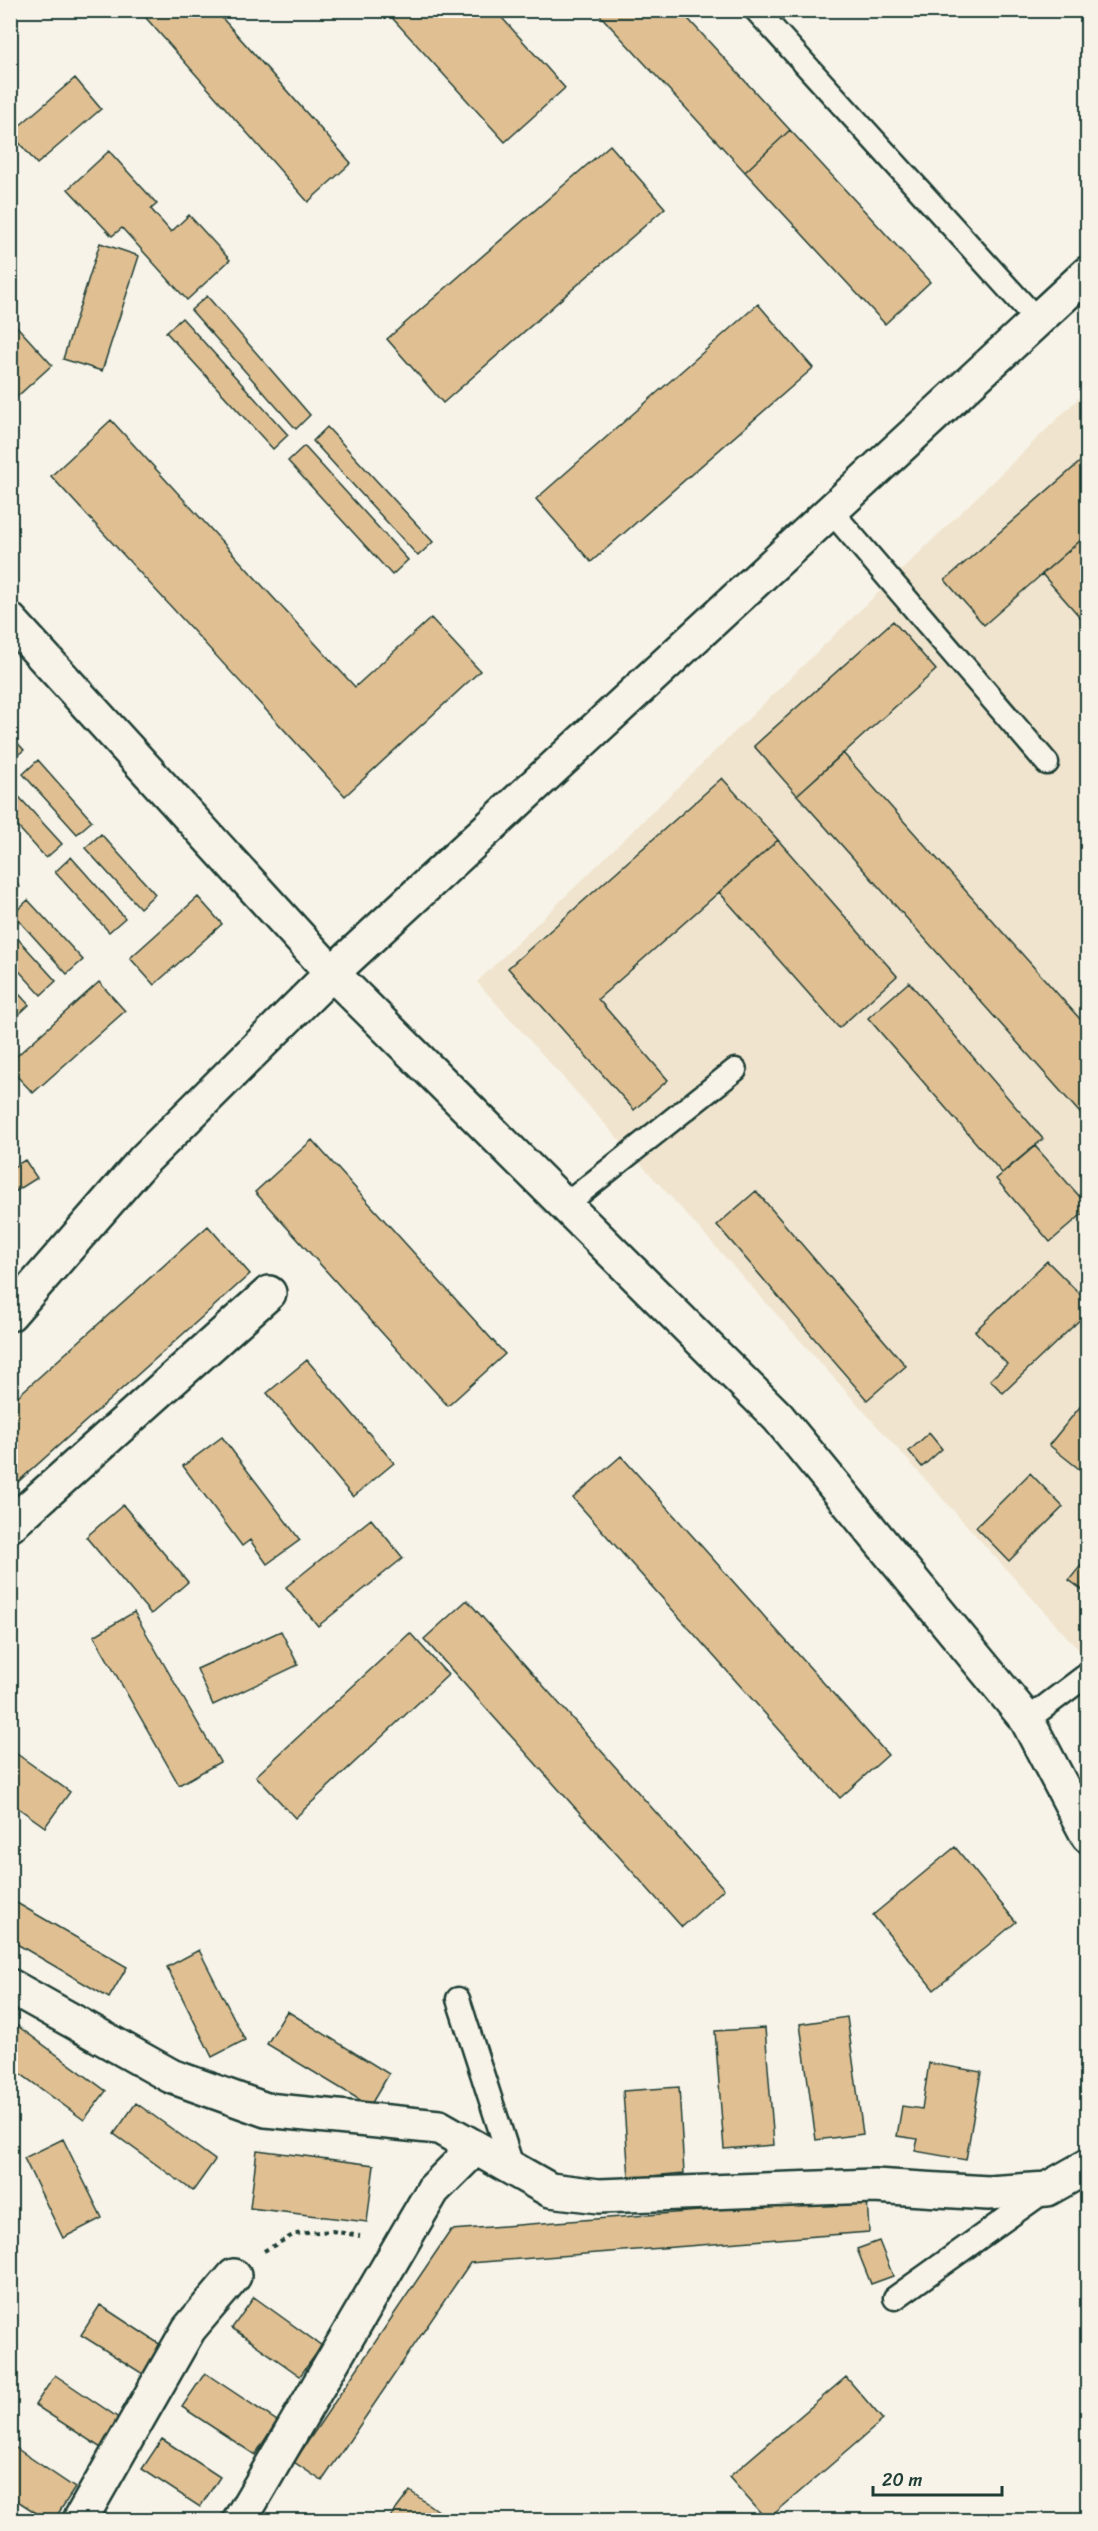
<svg xmlns="http://www.w3.org/2000/svg" width="1098" height="2531" font-family="Sriracha,sans-serif">
  <style>
    .built { fill: #f0e4ce }
    .building { fill: #e0c093; stroke: #1f3d34; stroke-width: 1.5 }
    .lines { fill: none; stroke-linecap: round; stroke-linejoin: round }
    .lane-casing { stroke: #1f3d34; stroke-width: 27 }
    .street-casing { stroke: #1f3d34; stroke-width: 38 }
    .secondary-casing { stroke: #1f3d34; stroke-width: 38 }
    .path { stroke: #1f3d34; stroke-width: 4; stroke-dasharray: 4.5 4.5; stroke-linecap: butt }
    .lane { stroke: #f7f3e8; stroke-width: 22 }
    .street { stroke: #f7f3e8; stroke-width: 33 }
    .secondary { stroke: #f7f3e8; stroke-width: 33 }
  </style>
  <rect width="100%" height="100%" fill="#f7f3e8"/>
  <filter id="ink" filterUnits="userSpaceOnUse"><feTurbulence type="fractalNoise" baseFrequency=".0167" numOctaves="2"/><feDisplacementMap in="SourceGraphic" scale="12" xChannelSelector="R" yChannelSelector="G"/><feConvolveMatrix kernelMatrix="1 2 1 2 8 2 1 2 1" color-interpolation-filters="sRGB"/></filter>
  <g filter="url(#ink)">
    <path class="built" d="M1087,390v1269l-610,-677z"/>
    <path class="building" d="M139,10h76l136,153 -43,39z
      M385,10h110l70,78 -60,54z
      M601,10h79l110,120 -45,42 -147,-159z
      M75,78l26,31 -64,55 -26,-31z
      M790,130l140,152 -45,42 -140,-152z
      M610,145l55,63 -222,195 -56,-64z
      M109,151l48,53 -6,5 20,23 18,-17 41,45 -43,40 -65,-72 -10,8 -44,-47z
      M100,243l39,13 -37,115 -39,-12z
      M207,296l103,119 -14,14 -105,-119z
      M758,304l55,64 -222,194 -55,-63z
      M182,318l106,117 -15,14 -107,-117z
      M10,319l42,46 -42,38z
      M111,420l244,267 76,-69 49,53 -135,125 -294,-320z
      M327,427l106,115 -15,14 -105,-115z
      M304,446l104,114 -16,15 -104,-114z
      M1088,455v79l-104,91 -39,-45z
      M1088,534v92l-46,-52z
      M893,621l43,49 -139,125 -43,-49z
      M10,735l14,15 -14,11z
      M843,753l245,275v94l-291,-327z
      M38,760l54,61 -15,13 -54,-60z
      M722,778l56,62 -180,159 70,81 -34,30 -126,-142z
      M10,787l52,57 -16,14 -36,-40z
      M101,834l54,60 -15,14 -55,-60z
      M778,840l119,136 -58,52 -120,-136z
      M71,857l54,61 -16,14 -54,-60z
      M10,876l10,11 -10,8z
      M198,897l24,27 -68,61 -24,-27z
      M28,900l55,60 -16,14 -54,-60z
      M10,930l46,51 -15,14 -31,-34z
      M99,982l26,29 -92,82 -23,-24v-7z
      M909,982l134,157 -41,34 -134,-155z
      M10,984l19,21 -15,14 -4,-4z
      M312,1140l193,214 -57,52 -193,-214z
      M1035,1146l53,60v3l-38,33 -54,-63z
      M25,1160l12,18 -27,17v-26z
      M756,1191l150,175 -39,34 -150,-175z
      M208,1226l42,48 -240,215v-86z
      M1047,1261l41,41v10l-85,81 -13,-13 17,-16 -32,-33z
      M307,1360l87,103 -41,34 -86,-104z
      M1088,1397v79l-39,-31z
      M929,1433l13,16 -20,18 -13,-16z
      M222,1437l78,103 -33,24 -17,-24 -8,6 -59,-80z
      M621,1456l267,299 -48,43 -267,-300z
      M1030,1473l33,34 -54,54 -33,-34z
      M123,1505l65,77 -37,32 -65,-77z
      M371,1519l32,39 -85,68 -32,-39z
      M1088,1557v37l-19,-14z
      M467,1600l257,289 -42,38 -258,-288z
      M134,1612l86,150 -41,23 -85,-149z
      M281,1631l17,34 -85,40 -16,-36z
      M410,1633l38,42 -153,143 -39,-42z
      M10,1749l60,43 -25,35 -35,-25z
      M955,1847l61,75 -82,68 -61,-75z
      M10,1899l117,68 -18,31 -99,-58z
      M199,1950l46,90 -33,17 -45,-90z
      M287,2011l102,63 -19,32 -103,-62z
      M847,2017l16,117 -47,6 -16,-116z
      M15,2024l91,67 -22,29 -74,-54v-37z
      M765,2028l9,117 -50,4 -9,-118z
      M929,2063l52,9 -15,88 -51,-9 3,-12 -21,-3 5,-30 20,3z
      M679,2087l5,86 -55,5 -6,-87z
      M136,2103l79,57 -22,31 -79,-57z
      M63,2139l39,79 -39,20 -39,-80z
      M257,2150l117,15 -7,57 -117,-14z
      M867,2198l2,34 -399,31 -148,218 -28,-19 157,-232z
      M879,2241l14,35 -22,8 -14,-35z
      M254,2297l68,49 -22,30 -68,-48z
      M100,2305l64,42 -18,29 -65,-41z
      M205,2373l72,48 -22,34 -73,-48z
      M55,2375l68,46 -19,29 -69,-45z
      M846,2377l37,43 -116,100 -38,-43z
      M162,2439l58,38 -20,30 -58,-38z
      M10,2444l65,44 -21,32h-7l-37,-24z
      M410,2491l40,29h-62z"/>
    <g class="lines">
      <defs>
        <path id="lane" d="M756,10l281,310
          M831,511l216,252
          M565,1205l170,-135
          M1027,1720l61,-46
          M458,1999l55,170
          M895,2298l151,-108"/>
        <path id="street" d="M332,973l446,444 249,303 61,116
          M10,1525l259,-232
          M10,1986l161,90 95,34 173,17 111,63 49,6 275,-10 114,7 59,-4 41,-23
          M80,2520l109,-191 45,-53
          M240,2520l193,-330 42,-42"/>
        <path id="secondary" d="M10,620l322,353 756,-700
          M10,1314l134,-154 188,-187"/>
      </defs>
      <use href="#lane" class="lane-casing"/>
      <use href="#street" class="street-casing"/>
      <use href="#secondary" class="secondary-casing"/>
      <path class="path" d="M264,2251l31,-17 37,-3 28,5"/>
      <use href="#lane" class="lane"/>
      <use href="#street" class="street"/>
      <use href="#secondary" class="secondary"/>
    </g>
  </g>
  <rect width="1098" height="2531" fill="none" stroke="#f7f3e8" stroke-width="36"/>
  <rect x="18" y="18" width="1062" height="2495" fill="none" stroke="#1f3d34" stroke-width="2" filter="url(#ink)"/>
  <path d="M873 2486v9h129v-9" fill="none" stroke="#1f3d34" stroke-width="3"/>
  <text x="882" y="2486" font-size="18" fill="#1f3d34" stroke="#f7f3e8" stroke-width="4.5" paint-order="stroke">20 m</text>
</svg>
